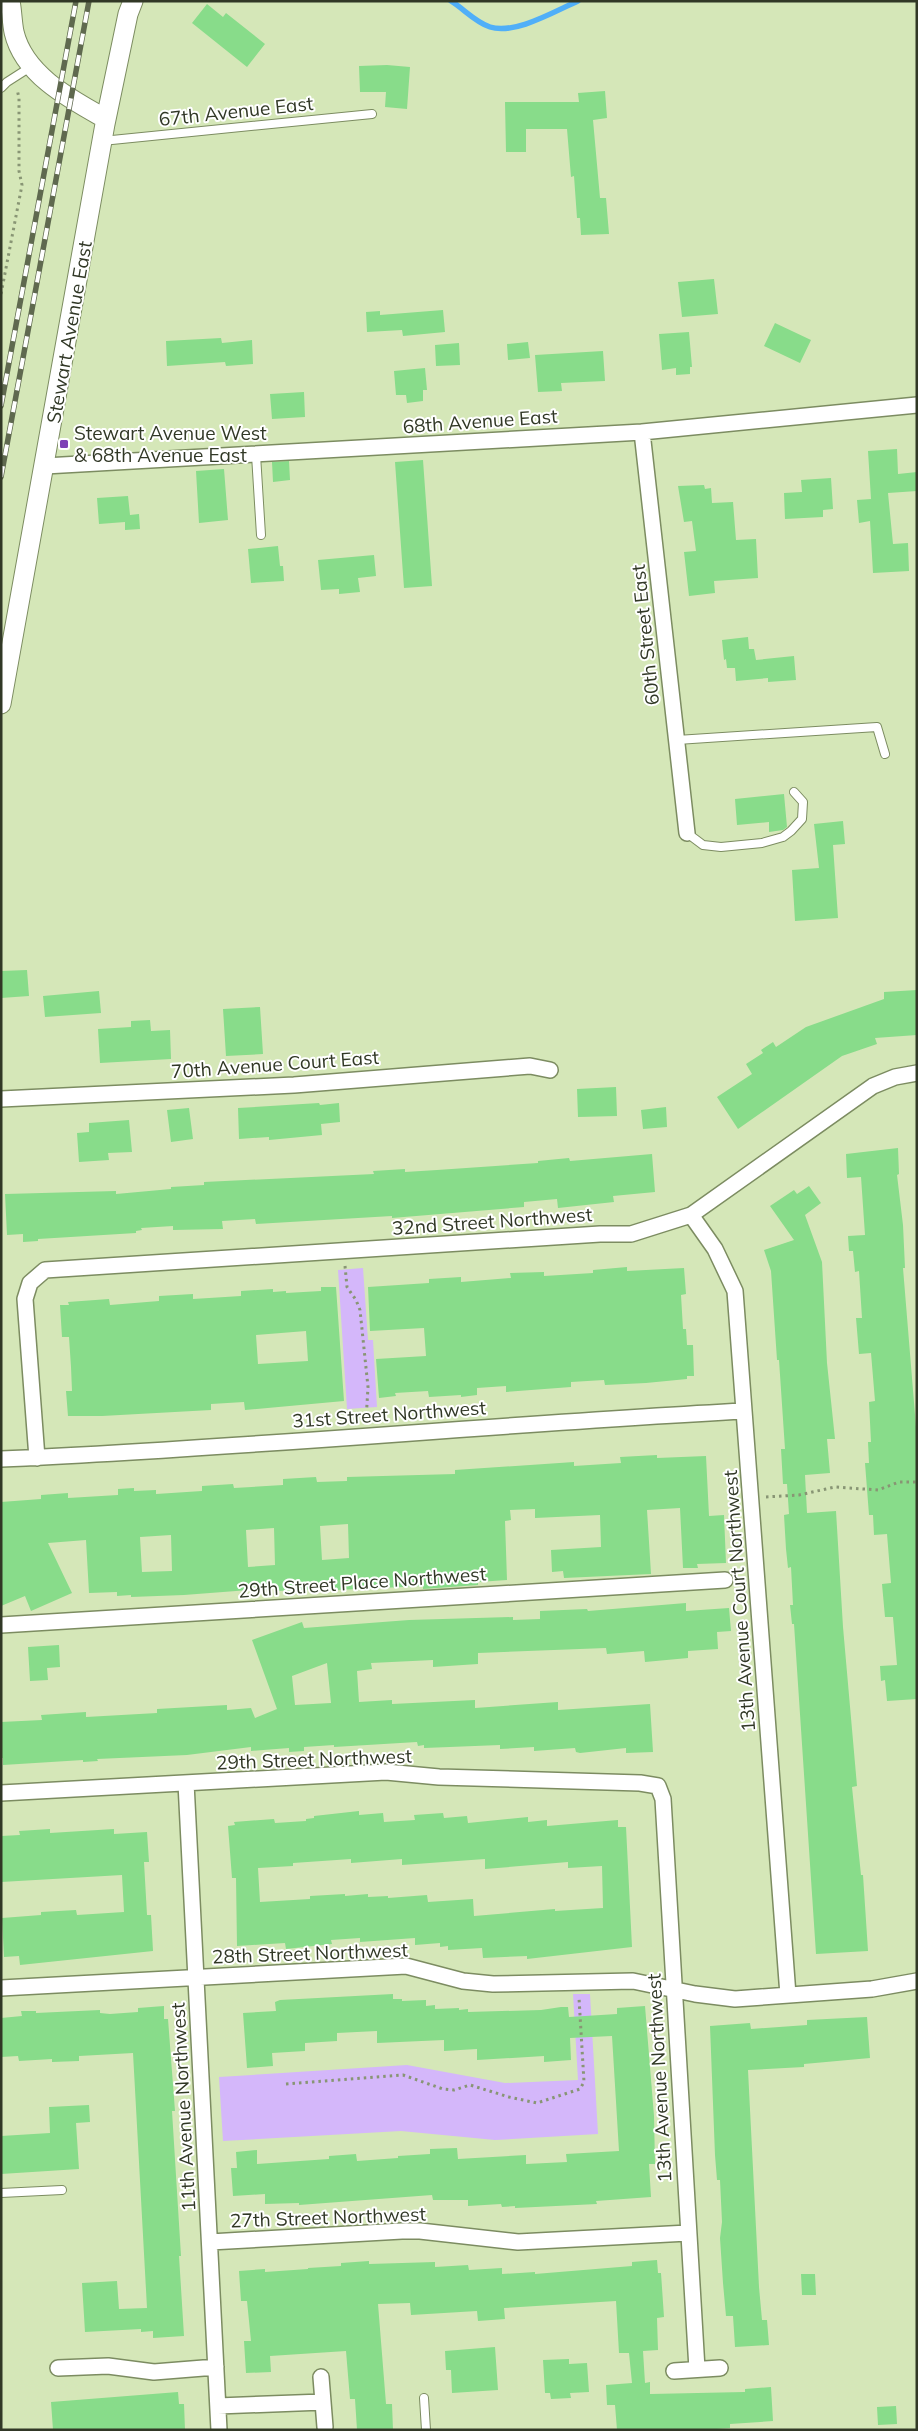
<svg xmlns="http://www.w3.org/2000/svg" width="918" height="2431" font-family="Mulish,sans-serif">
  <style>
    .green { fill: #d4b7fa }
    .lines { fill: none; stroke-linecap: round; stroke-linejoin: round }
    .stream { stroke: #50aff8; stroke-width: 5.5 }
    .building { fill: #88dc8a; fill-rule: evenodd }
    .service-casing { stroke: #7c8c61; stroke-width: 10 }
    .minor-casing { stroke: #7c8c61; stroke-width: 18 }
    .tertiary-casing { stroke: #7c8c61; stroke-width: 21 }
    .path { stroke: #889574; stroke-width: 3; stroke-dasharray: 2.5 4; stroke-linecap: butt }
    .service { stroke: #fff; stroke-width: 8 }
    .minor { stroke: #fff; stroke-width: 15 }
    .tertiary { stroke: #fff; stroke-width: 19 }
    .rail-casing { stroke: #5f694f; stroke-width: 5.5 }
    .rail { stroke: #fff; stroke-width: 4; stroke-dasharray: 11; stroke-linecap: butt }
    .poi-dot { fill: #7e40b6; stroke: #fff; stroke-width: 2 }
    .labels { text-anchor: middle; stroke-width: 4; stroke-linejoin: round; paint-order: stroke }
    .street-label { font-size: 19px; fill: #313826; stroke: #fff }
    .poi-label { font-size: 19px; fill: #313826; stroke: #fff; text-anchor: start }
  </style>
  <rect width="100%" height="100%" fill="#d5e7b8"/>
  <path class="green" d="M363,1268l5,72h5l4,67 -30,2 -9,-139z
    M573,1994h17l8,140 -103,6 -94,-9 -178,10 -4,-64 188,-12 98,18 73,-3z"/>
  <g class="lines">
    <path class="stream" d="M451,1c13,8 24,21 39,26 25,8 65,-16 88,-26"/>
  </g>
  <path class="building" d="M207,4l16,13 3,-4 39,31 -18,23 -55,-44z
    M387,65l23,2 -3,42 -22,-2 1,-15h-26l-1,-26z
    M605,91l2,27 -14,2 7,78h6l3,36 -28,1 -1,-17h-3l-3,-42 -3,1 -4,-48h-41v23h-20l-1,-50h74l-1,-9z
    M714,279l4,35 -36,3 -4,-35z
    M443,310l2,22 -42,4 -1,-6 -35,2 -1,-20 14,-1v4z
    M775,323l36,17 -11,23 -36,-17z
    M689,332l3,35h-2v7l-14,1v-7l-14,2 -3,-36z
    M221,338l1,5 30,-3 1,24 -27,2 -1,-4 -58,4 -1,-25z
    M528,342l2,16 -22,2 -1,-16z
    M459,343l1,22 -24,1 -1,-21z
    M603,351l2,30 -44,2 1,8 -24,1 -3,-37z
    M425,368l2,22h-4v11l-16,2 -1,-8h-10l-2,-24z
    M304,392l1,25 -33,2 -2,-25z
    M897,449l1,25 19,-2v19l-29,2 5,51 15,-1 1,28 -36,2 -3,-52 -11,2 -2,-23 14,-1 -3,-48z
    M423,460l9,126 -28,2 -9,-126z
    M289,461l1,19 -17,2 -1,-20z
    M224,469l4,51 -29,3 -3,-52z
    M831,478l2,31 -10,1v7l-38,2 -1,-26 18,-1 -1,-12z
    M704,485l1,4 6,-1 1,15 21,-1 3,38 20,-1 2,39 -44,3 1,12 -26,3 -5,-44 12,-1 -4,-30 -8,1 -6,-36z
    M128,496l2,19 9,-1 1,15 -15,1v-8l-26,2 -2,-26z
    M278,546l2,20h3l1,15 -33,2 -3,-34z
    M374,555l2,21 -18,2 2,14 -21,2v-5l-18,1 -3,-30z
    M748,637l1,12h5l2,11 38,-4 2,24 -28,2v-4l-32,3 -1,-13h-8l-1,-9 -2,1 -2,-20z
    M784,794l3,33 -4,3 -14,2v-10l-32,3 -2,-26z
    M843,821l2,23 -12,1 5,73 -43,3 -3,-51 27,-2 -5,-44z
    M27,970l2,26 -28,2v-27z
    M917,990v45l-42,3 2,6 -35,12 -104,73 -21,-32 35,-23 -6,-10 17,-11 -2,-3 12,-8 3,5 30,-20 78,-28v-7z
    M99,991l2,22 -56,4 -2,-21z
    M260,1007l3,47 -37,2 -3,-47z
    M150,1020l1,11 19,-1 1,29 -71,4 -2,-34 33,-2v-6z
    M616,1087l1,29 -39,1 -1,-28z
    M319,1103l1,2 19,-2 1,19 -19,2 1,11 -53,5v-3l-30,2 -1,-31z
    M666,1107l1,20 -24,2 -2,-19z
    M189,1108l4,31 -22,3 -4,-32z
    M129,1120l3,32 -24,1 1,7 -30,2 -2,-29 12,-1v-9z
    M898,1148l1,26 -2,1 6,50 2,43h-2l14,171v260l-30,2 -2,-21 -4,1 -1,-15 17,-1 -4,-48h-8l-3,-33 9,-1 -4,-49 -13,1 -1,-20h-4l-4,-52h4l-1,-21h3l-2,-40 6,-1 -4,-48 -12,1 -3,-36h6l-3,-47 -4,1 -2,-21h-4l-1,-15 17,-1 -4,-58 -14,1 -1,-24z
    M652,1154l3,38 -42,4 1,6 -56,6 -1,-9 -33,3v5l-132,11v-2l-136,8 -1,-5 -33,2 1,8 -50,1v-4l-32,2 1,2 -6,1v2l-98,6v2l-15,1v-8l-16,1 -2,-41 111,-3v3l55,-5v-2l33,-2v-3l170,-8 -1,-3 32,-2v3l32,-2 101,-7v-2l31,-3 1,3z
    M809,1186l12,17 -16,12 17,47 5,101 8,76h-8l3,34 -25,2 2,38 29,-2 7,116 14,159 -5,1 9,88h2l5,76 -52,3 -22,-330h-2l-2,-19h3l-2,-38 -3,1 -2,-19 -2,-34 5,-1 -2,-30h-4l-2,-35h4l-6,-89h-2l-6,-89 -7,-21 30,-10 -24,-34 24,-16 3,4z
    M627,1267v4l57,-3 2,26 -5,1 2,34h3l1,16h6l1,31h-7v3l-41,4 -41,2 -1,-5 -33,2v5l-65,5v-6l-29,2v7l-16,2v-2l-32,2 -1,-6 -33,2 1,3 -17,2 -3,-39 50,-3 -2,-28 -54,3 -2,-44 61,-4v-4l32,-2v5l50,-4 -1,-5 34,-1v4l49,-3v-3z
    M321,1287h15l8,114 -99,9 -1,-8 -33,2v6l-109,6h-34l-2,-25h6l-1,-24 -2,-30h-7l-2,-32h9l-1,-3 41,-3 1,6 49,-4v-5l34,-2v5l48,-3v-5l32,-2v3l13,-1v2l35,-2zM306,1331l2,30 -50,3 -2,-29z
    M657,1455v3l49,-2 3,60 15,-1 2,48 -29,1 1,4h-15l-3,-60 -33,2 4,64 -87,4 -1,-7 -11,1 -1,-22 50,-3 -1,-32 -65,3v-9l-25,1 1,10 -6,1 2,59 -29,2v3l-55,4v-3l-108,5v-2l-38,2v-6l-28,2v3l-65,5 -53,2v-2l-14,1v-4l-28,1 -3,-53 -38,3 24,50 -41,18 -6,-15 -24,10v-104l40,-3v-4l27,-2v5l50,-3v-6l16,-1v3l22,-1v4l46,-3v-5l31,-2 1,4 49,-3v-6l33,-2 1,5 30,-1v-4l108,-3v-4l119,-8v4l47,-3 -1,-6zM348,1524l1,34 -27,2 -2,-34zM274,1528l1,37 -27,2 -2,-37zM171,1535l1,36 -30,1 -2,-35z
    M686,1603v8l43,-3 2,23 -14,1 1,17 -30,2v7l-43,4 -1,-11 -37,3 -1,-6 -128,5v11l-45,3v-7l-62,3 1,6 -15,2 2,31 33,-2v4l83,-4v8l83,-6v8l92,-6 3,48 -27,1v-5l-46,5 -4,-1 -1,-4 -41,3v-4l-34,2v-4l-76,3v-3l-6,1 -1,-4 -83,5v-2l-30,2v4l-15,1v-4l-38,3v-4l-64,8 -90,4 1,2 -15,1v-2l-80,5v-7h-2v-36l41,-2 -1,-5 45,-3v5l71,-4v-4l70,-4v5l24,-2 4,10 22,-9 -25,-69 50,-18 2,6 105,-8 104,-3v3l27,-1v-8l47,-2 1,2zM327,1663l4,40 -36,2 -3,-29z
    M59,1645l1,22 -13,1 1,12 -18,1 -2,-34z
    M359,1811v4l24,-2 1,9 31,-2 -1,-5 29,-2 1,5 23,-2 1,7 60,-6v5l19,-2v6l71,-6v7h8l6,120 -105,12v-3l-44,2 -1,-10 -34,2v-4l-8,1v-4l-25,2v-7l-55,4v-4l-29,2 1,4 -46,5 -1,-6 -48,3 -1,-68h-4l-4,-52 7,-1 -1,-3 40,-3 1,4 31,-2v-2l8,-1v-2zM351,1859v4l51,-4v6l83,-6v10l83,-7v6l34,-2 1,42 -48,3v-2l-81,7 -1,-17 -45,3 -1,-7 -39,3v-2l-20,1v-3l-23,2v-2l-35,2v3l-50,3 -2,-34 35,-2v-3z
    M50,1829v4l64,-4v5l33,-2 2,30h-5l3,53h4l2,36 -133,14 -1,-9 -15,1 -2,-39 39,-3v-3l35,-2 1,5 47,-3 -2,-37 -121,7v-46l19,-1 -1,-4z
    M393,1994v5h9v2l24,-1v6l9,-1v4l24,-1v2l9,-1v3l73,-2 20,-3h7l1,10 48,-3v-6l28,-2 9,110 1,48h-6l2,33 -55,4 1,3 -82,4v-2l-13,1 -1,-3 -33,2v-6h-35l-1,-5 -133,10v-2l-34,1v-10l-32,2 -2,-28h6l-1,-16 21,-2v14l72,-5v-3l27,-2 1,7 41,-3v-2l32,-2v-5l27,-1 1,11 68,-4v9l41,-2 -1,-8 53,-3 -7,-115 -42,2 1,22 -27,2v-6l-67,4v-11l-33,2v-11l-67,3v-12l-40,2v8l-32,2v8l-33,2 1,13 -26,2 -4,-55 33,-2 -1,-9 5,-2z
    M164,2006v13h4l7,92h-3l9,145h-2l5,80 -31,2v-7l-12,1v-3l-56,3 -3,-49 35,-2 2,28 28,-1 -14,-255 -54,3v5l-27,1v-3l-33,2 -1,-5 -17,1v-39l21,-2 -1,-5h15v2l64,-3v3l10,1 28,-2v-4z
    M867,2017l3,41 -66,6v3l-56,3 11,217 3,33h5l2,25 -34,2 -2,-31h-7l-3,-33 -3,-45 2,-16 -2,-42h-3l-2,-25 -5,-129 40,-3 1,6 56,-4v-5z
    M89,2105l1,17 -14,1 3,46 -78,5v-38l49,-3 -1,-26z
    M657,2260l1,13h3l3,44 -7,1 1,32 -15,1 2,32 5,-1v12l95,-2v-3l26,-2 2,34 -43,3v4l-26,2h-87l-2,-25h-8l-1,-20 26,-2 -3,-30h-10l-3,-52 -112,7 1,11 -27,2 -1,-10 -66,4 -1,-12 -32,1 8,100h6l1,26h-36l-2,-31h-5l-4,-48 -76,5 1,16 -25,1 -2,-32h7l-4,-40h-6l-2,-30 26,-2v3l43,-3v-1l33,-2v-3l28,-2v3l66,-2v5l33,-2 1,5 33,-2v6l33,-2v2l97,-8v-4z
    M801,2274h14l1,21h-14z
    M495,2347l3,43 -46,3 -1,-23h-5l-1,-19z
    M569,2359v5l18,-1 2,29 -19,1 1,5 -20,1 -1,-6h-5l-2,-33z
    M178,2392l1,12h5l1,26h-132l-2,-28z
    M896,2406l1,18 -19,1 -1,-18z"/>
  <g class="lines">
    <defs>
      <path id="service" d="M1,88l6,-6 25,-16
        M102,141l270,-27
        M256,455l5,80
        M677,740l200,-13 8,27
        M687,833l16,12 18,2 41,-4 21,-6 8,-6 11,-12 1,-17 -9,-10
        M1,2193l61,-3
        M424,2398l2,32"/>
      <path id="minor" d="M642,432l45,401
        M45,466l597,-34 275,-27
        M1,1099l293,-14 236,-19 20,4
        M691,1215l24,34 20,42 53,704
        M37,1458l-12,-159 5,-16 15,-13 555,-36h31l60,-19 182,-129 22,-9 22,-4
        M1,1459c248,-11 496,-35 743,-48
        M1,1625l724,-45
        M186,1783l33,647
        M1,1793l385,-21 53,5 201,6 18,3 5,13 34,570
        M1,1988l405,-22 57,15 30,3 140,-3 62,13 40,5 137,-10 45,-8
        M210,2242l192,-11h18l98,11 170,-9
        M58,2368l50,-2 46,6 62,-5
        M674,2371l46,-3
        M321,2377l4,50
        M218,2406l105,-4"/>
      <path id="tertiary" d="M10,1c2,10 2,21 4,31 10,43 56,67 92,87
        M1,704l104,-580 23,-110 5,-13"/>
    </defs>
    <use href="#service" class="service-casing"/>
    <use href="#minor" class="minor-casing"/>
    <use href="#tertiary" class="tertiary-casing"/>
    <path class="path" d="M1,294l21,-109 -3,-14v-73l-2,-9
      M345,1266l2,21 9,13 4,10 8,77 -2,34
      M766,1497l33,-2 36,-8 43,3 21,-8h18
      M286,2084l117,-9 40,14 11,1 16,-5 39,12 28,6 43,-14 4,-7 -5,-84"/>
    <use href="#service" class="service"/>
    <use href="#minor" class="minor"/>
    <use href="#tertiary" class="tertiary"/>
    <defs>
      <path id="rail" d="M1,406l75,-405
        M1,477l88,-476"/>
    </defs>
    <use href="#rail" class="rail-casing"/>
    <use href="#rail" class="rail"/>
  </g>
  <rect class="poi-dot" x="59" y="439" width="10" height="10" rx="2.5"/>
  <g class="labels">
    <g class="street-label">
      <text transform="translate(236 111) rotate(-6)" y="7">67th Avenue East</text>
      <text transform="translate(69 332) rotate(-80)" y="7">Stewart Avenue East</text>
      <text transform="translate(480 421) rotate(-4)" y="7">68th Avenue East</text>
      <text transform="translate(645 635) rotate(-96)" y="7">60th Street East</text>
      <text transform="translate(275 1064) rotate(-4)" y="7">70th Avenue Court East</text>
      <text transform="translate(492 1221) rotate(-4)" y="7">32nd Street Northwest</text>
      <text transform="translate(389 1414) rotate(-4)" y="7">31st Street Northwest</text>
      <text transform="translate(362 1582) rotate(-4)" y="7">29th Street Place Northwest</text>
      <text transform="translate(739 1601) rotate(-94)" y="7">13th Avenue Court Northwest</text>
      <text transform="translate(314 1759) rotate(-2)" y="7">29th Street Northwest</text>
      <text transform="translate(310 1953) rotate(-2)" y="7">28th Street Northwest</text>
      <text transform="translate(659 2078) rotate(-93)" y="7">13th Avenue Northwest</text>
      <text transform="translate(183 2107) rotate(-93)" y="7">11th Avenue Northwest</text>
      <text transform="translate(328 2217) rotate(-2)" y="7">27th Street Northwest</text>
    </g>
    <g class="poi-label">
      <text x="74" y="440">Stewart Avenue West<tspan x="74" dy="22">&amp; 68th Avenue East</tspan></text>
    </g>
  </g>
  <rect width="918" height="2431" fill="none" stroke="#313826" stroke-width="5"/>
</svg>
